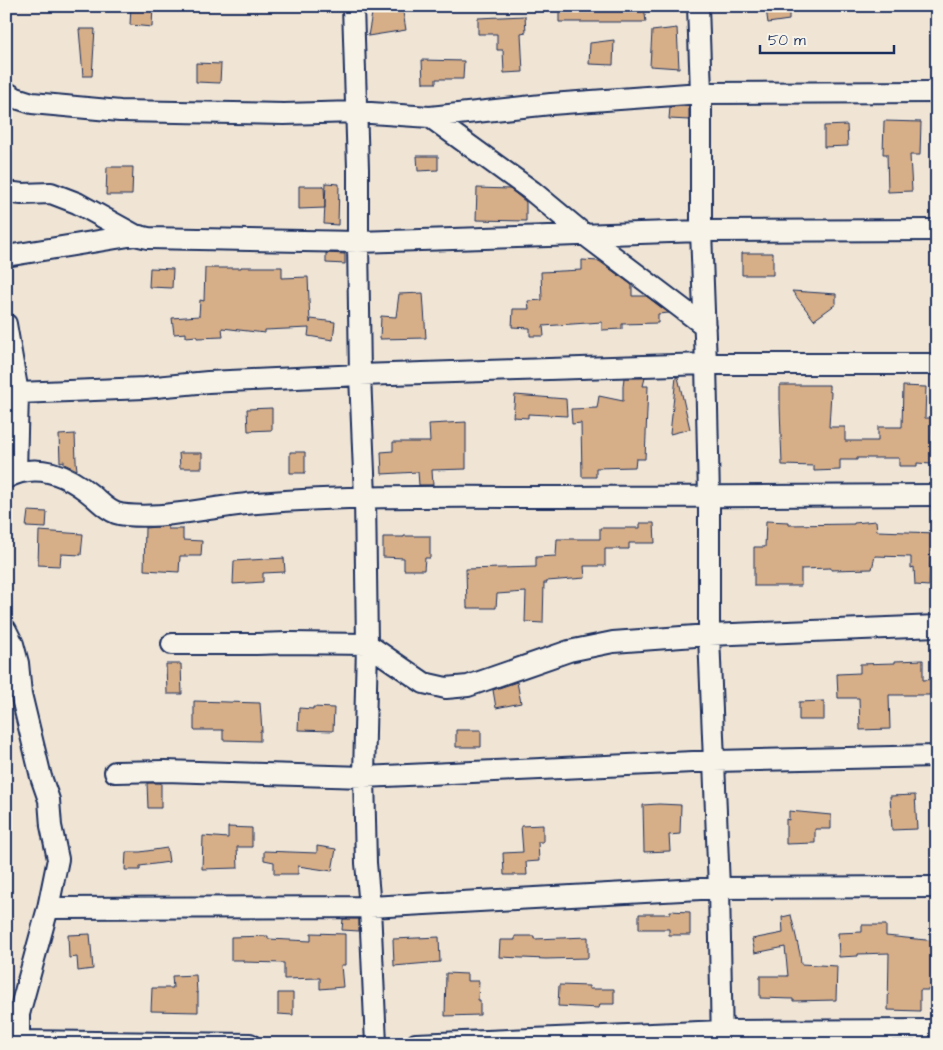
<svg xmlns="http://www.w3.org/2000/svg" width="943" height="1050" font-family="'Architects Daughter',sans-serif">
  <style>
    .building { fill: #d6ae87; stroke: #1b2f5e }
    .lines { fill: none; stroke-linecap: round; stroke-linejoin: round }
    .street-casing { stroke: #1b2f5e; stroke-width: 24 }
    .street { stroke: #f7f3e8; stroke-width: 20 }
  </style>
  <rect width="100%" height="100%" fill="#f0e5d5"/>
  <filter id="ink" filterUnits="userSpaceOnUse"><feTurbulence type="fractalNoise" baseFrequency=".02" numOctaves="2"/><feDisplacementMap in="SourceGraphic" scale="10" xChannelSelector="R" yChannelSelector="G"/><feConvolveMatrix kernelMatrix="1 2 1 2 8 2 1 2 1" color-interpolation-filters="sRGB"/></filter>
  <g filter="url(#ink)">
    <path class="building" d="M131,6h22l-1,21 -22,-2z
      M559,6h85l2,16h-87z
      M789,7v13l-21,3 -2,-14z
      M373,8l23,4h7l3,18 -38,6z
      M525,16l1,16 -5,1 2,39 -19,1 -1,-23h-6v-16h-19v-16z
      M677,28l2,40 -29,-2 2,-35z
      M79,29h16l-3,47h-9z
      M614,40l-1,25 -24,-1 1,-21z
      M422,60l42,1 -1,18h-27v4h-13z
      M196,63l25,1 -1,19 -24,-1z
      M689,106v14l-20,-1 1,-12z
      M884,121l37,1 -1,33h-10l2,36 -24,1 -1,-38h-4z
      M847,125l1,21 -24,1v-21z
      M417,156h21v14l-20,1z
      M107,167h26l-1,28h-26z
      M326,183l13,1 -1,41 -14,-1z
      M299,186h25l1,22 -26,1z
      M477,188l33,1 16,13v19l-50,-1z
      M326,253l19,1v10l-19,-1z
      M742,253h31v22h-31z
      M582,260l17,1 33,24v11h14l23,17 -11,1v9l-36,1v5l-20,1v-8l-59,4 1,10h-14v-8l-18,-1 1,-18h16l-1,-8 14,-1 -1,-28 41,-2z
      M241,267h41v11l26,-1 2,46 1,-4 24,3 -2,18 -25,-4 1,-8 -44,2v3l-43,-5 1,9 -26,1v-2l-11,1v-4l-12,1 -2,-16 27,-2 1,-16 4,1 1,-33h36z
      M150,268l23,1 -1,19 -23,-1z
      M792,291l44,3v10l-22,16z
      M423,293l3,45 -46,1 1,-23 15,1 3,-23z
      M676,377h2l12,52 -20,5z
      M624,378h21l-2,8h5l-3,73h-9l-1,8 -39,1v9h-14l-1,-54 -9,1 -1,-15 26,-1 2,-12 24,5v-15z
      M780,385h49v6l2,1 -2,35h16v14h33v-14h24l1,-41 23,1 -1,31h7l-1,24h6v20h-6v2l-14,-1v3h-18v-8h-42v2h-17v10l-26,1v-5l-32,-1 -2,-57z
      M515,395l51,4 1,17 -39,-2v4l-15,-1z
      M272,408v22l-24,1 -1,-22z
      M466,422v47l-34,1 1,15h-14l-1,-13 -36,2 -1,-22 12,-1v-9h37l-1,-18z
      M75,434l1,27 1,9 -13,-6v-3l-4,1 -1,-27z
      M290,452h15v21h-15z
      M179,453h23v15h-22z
      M28,511l19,1 -1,16 -20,-1z
      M766,521l23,1v3l65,-1v-1l22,-2 1,10 60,2v18h-7l-1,35 -14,-1 -1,-18 -3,1v-11l-36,-1 -3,13 -41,1v-2l-30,1v17h-47v-39h11z
      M640,523h14l1,20h-26v6h-24v17h-21l1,12 -38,3v2h-3l-1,40 -18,-1 1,-30 -29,2 -1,14h-29l-1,-39 70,-2v-10l20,-1 1,-17h43v-11h40z
      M168,526v3h15v11l19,1 -1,15h-21l-1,16 -35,-2 1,-42z
      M39,531l44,3 -2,21 -20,-1 -1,12 -22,-1z
      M404,536h26v22h-5l-1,12h-20v-12l-21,-1v-20h21z
      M284,558l1,14 -22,1v9l-30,2 1,-23z
      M923,660v20l14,-1v16h-48l1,34 -30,1 -1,-32h-21l-1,-24 23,-1v-9l35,-1v-2z
      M166,664h15l1,30h-15z
      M517,682l4,21 -25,5 -3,-18z
      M194,701l66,2 2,28h-2v10l-37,-1v-10h-29z
      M824,701v19h-25v-18z
      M313,707l21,1 -1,23 -35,-1 1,-22 14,1z
      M456,730h25v17h-25z
      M147,783h14v25h-13z
      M915,795l2,34 -25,1 -2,-34z
      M659,804l22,1 -1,29 -11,1 1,16 -26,1 -1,-47z
      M789,811l42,4v14h-16v14l-29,1v-25l3,1z
      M543,825v17h-5l1,19 -13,1 1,13h-23l-1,-22 20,-1 -2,-26z
      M228,827l24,1v19h-15l1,21 -36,1 1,-33 25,2z
      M317,846l19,3 -4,22 -34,-5v8h-24v-12l-10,-2v-9l53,2z
      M167,848l2,14 -29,4v4h-15l1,-18h14z
      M670,911l20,1v23h-21v-6h-30v-15h31z
      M791,915l9,39 1,10 36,2 -1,34 -43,1v-2l-33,-1v-22h28l-3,-29 -30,6 -3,-14 31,-6 -1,-16z
      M343,919h16v12l-17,-1z
      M862,925h24v11l50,5 1,49h-17v21l-32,-1 1,-57 -31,1v2l-19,1 -1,-24 24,-1z
      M311,933l34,1v31h-4l2,22 -23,2v-11l-36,1v-16l-41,-1v-2h-12v-23l37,-1v3l43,2z
      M90,934l3,35 -15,2 -1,-14 -8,1 -1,-23z
      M515,936h19v3l54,-2v21l-42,1 -47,-2 1,-17h15z
      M439,937l1,25 -46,4 -1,-27z
      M446,973l21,1v7h12l-1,19h2v15l-35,1z
      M196,975l1,18h1v19l-47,-1 1,-23h21l-1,-12z
      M559,985l30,1v3h25v15h-14l-1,4 -41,-2z
      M278,993h15v22l-15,-1z"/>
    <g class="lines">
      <defs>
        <path id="street" d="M353,6l5,163v73l2,133 5,122 2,147 -3,133 2,86 4,44 6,137
          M698,6l3,87v138l5,133 3,133v138l10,253 3,156
          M6,92l10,6 16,5 88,8 164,3 72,-2 74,5 121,-13 150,-11 236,-1
          M430,117l102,74 53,44 120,91
          M6,192l16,2 29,-1 26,10 58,32 13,3 210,4 343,-11 236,-1
          M6,256l129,-21
          M6,324l12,69 -2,79
          M6,391l12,2 127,-5 63,-6 152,-7 346,-11h231
          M6,478c31,-17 62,-3 87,18 7,6 13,13 23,17 12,4 42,3 56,1 29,-3 57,-9 85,-11 100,-8 200,-6 299,-6 127,0 254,-1 381,-2
          M6,630l7,14 5,19 3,31 20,83 8,23 2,26 7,33 -10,49 -29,106v30
          M172,644h84l32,-1 79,1 57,39 22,5 22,-2 101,-35 44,-9 96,-7 228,-9
          M115,772l50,-1 199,6 351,-16 222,-5
          M48,908l322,-1 349,-19 218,-1
          M19,1041l231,3
          M416,1044l307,-13 214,-1"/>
      </defs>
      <use href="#street" class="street-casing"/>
      <use href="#street" class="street"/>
    </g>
  </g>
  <rect width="943" height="1050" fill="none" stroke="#f7f3e8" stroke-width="25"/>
  <rect x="12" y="12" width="918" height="1025" fill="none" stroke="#1b2f5e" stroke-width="2" filter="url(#ink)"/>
  <path d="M760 45v8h134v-8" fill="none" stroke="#1b2f5e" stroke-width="2.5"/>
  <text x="768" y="45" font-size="15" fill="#1b2f5e" stroke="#f7f3e8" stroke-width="4" paint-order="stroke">50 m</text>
</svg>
